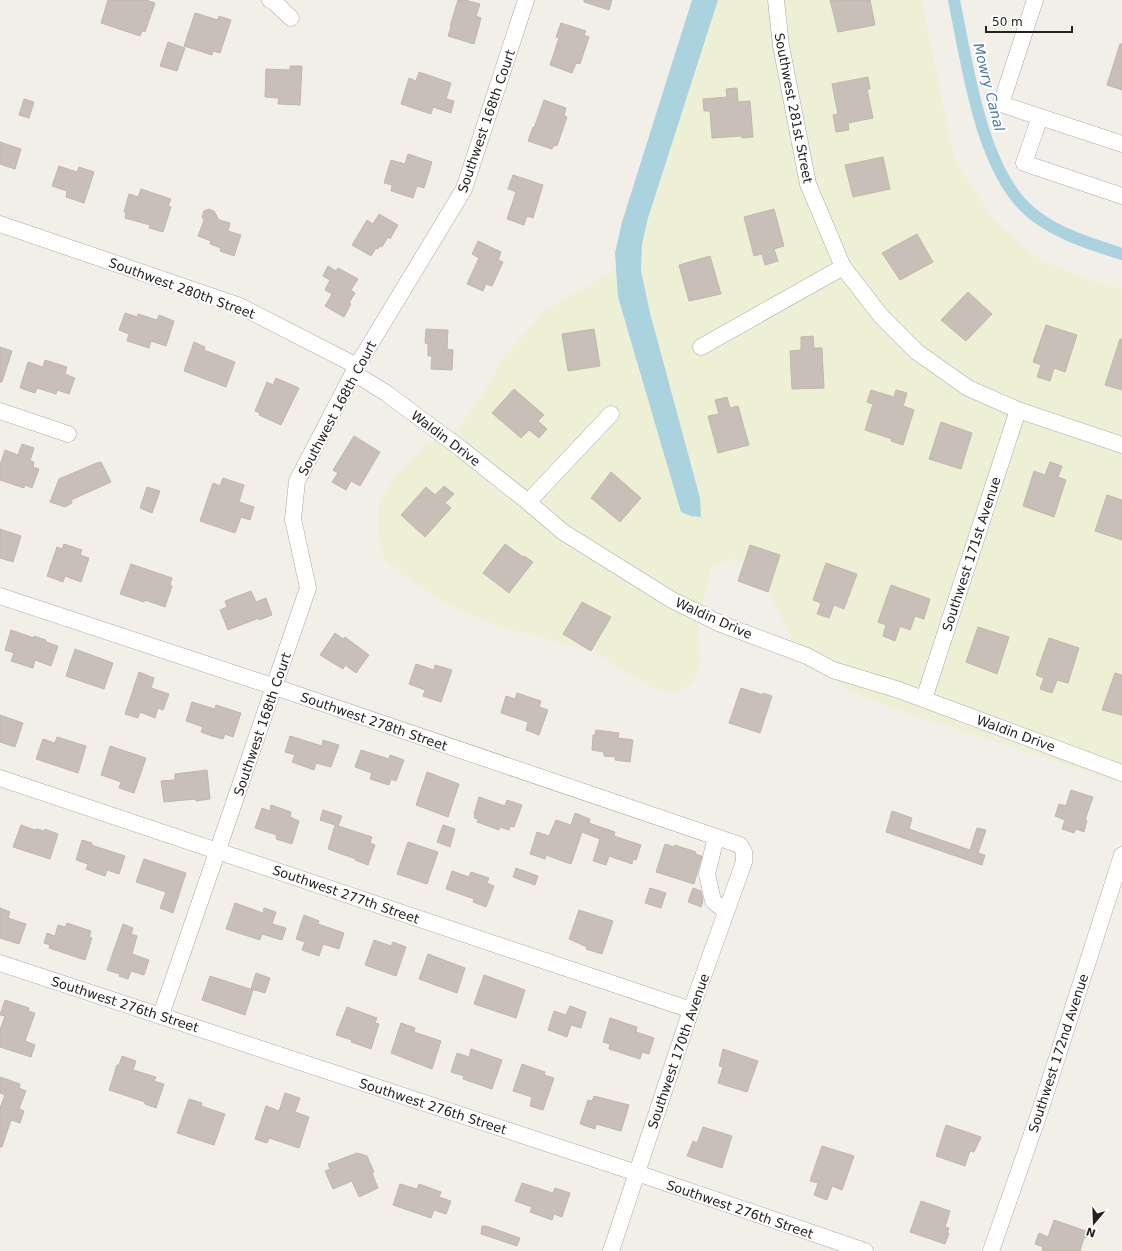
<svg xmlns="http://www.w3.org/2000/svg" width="1122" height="1251" font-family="'DejaVu Sans',sans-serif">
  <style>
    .farmland { fill: #eef0d5 }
    .water { fill: #aad3df }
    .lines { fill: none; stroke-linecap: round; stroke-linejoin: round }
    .canal { stroke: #aad3df; stroke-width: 12 }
    .building { fill: #c7bfb8; stroke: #c4b6ab }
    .minor-casing { stroke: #a9a9a9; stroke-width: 17 }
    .minor { stroke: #fff; stroke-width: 16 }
    .labels { text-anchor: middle; stroke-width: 4; stroke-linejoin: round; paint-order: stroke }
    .street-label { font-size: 13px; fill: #222; stroke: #fff }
    .water-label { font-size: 14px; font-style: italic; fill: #4a7aab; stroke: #fff }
  </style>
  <rect width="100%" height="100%" fill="#f2efe9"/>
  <path class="farmland" d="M697,0h224l34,159 39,61 46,40 55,21 27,8v494l-216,-70 -52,-20 -54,-33 -21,-48 -25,-44 -23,-10 -20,11 -13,53 2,42 -8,20 -17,10 -27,-8 -54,-34 -89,-24 -43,-16 -51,-30 -27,-23 -7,-25 2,-30 13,-24 31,-34 37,-19 25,-36 16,-31 44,-50 71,-41z"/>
  <path class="water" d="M692,0h26l-70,218 -6,26 -1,27 9,42 50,185 1,19 -10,-1 -10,-4 -63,-215 -3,-44 7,-31z"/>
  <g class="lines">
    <path class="canal" d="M954,0c13,62 27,175 80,215 26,20 57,29 88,39"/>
  </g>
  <path class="building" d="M108,0h38l9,3 -10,29 -3,-1 -2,5 -39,-13z
    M458,0h7l15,4 -4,12 5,2 -7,26 -26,-8 3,-9 -1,-1z
    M584,0h28l-3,10 -25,-8z
    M830,0h40l5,25 -37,7z
    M195,13l23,7 1,-4 12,4 -11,33 -7,-2 -1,4 -28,-9z
    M561,23l25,8 -2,4 5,2 -9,27 -4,-1 -4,10 -22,-8 9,-27 -3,-1z
    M168,42l17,6 -8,23 -17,-5z
    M1120,44h2v46l-15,-5z
    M290,66h12l-2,39 -22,-1 1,-6 -14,-1 1,-28 24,1z
    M419,72l32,11 -5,16 8,2 -3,12 -18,-6 -2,7 -30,-10 8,-26 7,3z
    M868,77l2,12h-3l6,29 -25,5 1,7 -13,2 -3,-17 5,-1 -6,-30z
    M737,88l1,14 12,-1 3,36 -11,1v-2l-30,2 -2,-27h-6l-1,-12 24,-2 -1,-8z
    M24,99l10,3 -5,16 -10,-3z
    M544,100l22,8 -2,8 3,1 -10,29 -3,-1 -2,4 -24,-8 5,-14 1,1z
    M0,142l21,7 -6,20 -15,-5z
    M408,154l24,8 -8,26 -7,-2 -4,12 -22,-7 1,-6 -8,-2 7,-23 14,4z
    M883,157l7,32 -37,8 -8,-32z
    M59,166l18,6 2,-5 15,5 -10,31 -18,-6 1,-6 -15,-5z
    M513,175l30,10 -10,33 -6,-2 -3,9 -17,-6 9,-27 -8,-3z
    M141,189l30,10 -3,7 3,1 -8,25 -14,-4 1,-3 -25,-7 1,-6h-2l5,-18 9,3z
    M209,209l5,2 5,9 11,3 -2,8 13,4 -7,21 -14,-5 1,-3 -11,-4 1,-3 -13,-5 6,-16 -2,-3 2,-6z
    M774,209l10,37 -10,3 4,12 -13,4 -3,-11 -8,2 -10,-39z
    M379,214l19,11 -8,14 -2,-2 -6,10 -2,-1 -2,3 -2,-1 -5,8 -19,-11 15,-25 6,4z
    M917,234l16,28 -33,18 -18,-27z
    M478,241l23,11 -3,8 5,2 -11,24 -6,-2 -3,7 -16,-7 12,-26 -7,-4z
    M710,256l11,38 -32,7 -10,-36z
    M328,266l8,5 2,-3 20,11 -7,11 4,3 -6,10 2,1 -7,13 -19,-11 7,-12 -7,-4 5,-10 -7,-4z
    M968,292l24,22 -26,27 -25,-21z
    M125,313l12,4 1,-3 19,6 2,-5 15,6 -8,25 -15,-5 -2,7 -22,-7 2,-7 -10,-4z
    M1046,325l31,10 -12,37 -11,-4 -4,13 -13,-4 4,-12 -8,-3z
    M426,329l22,1 -1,19 6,1 -1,20 -21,-1 1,-13h-4v-12l-3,-1z
    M594,329l6,37 -32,5 -6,-37z
    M813,336l1,12h8l2,40 -32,1 -2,-38 11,-1v-13z
    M1120,339h2v51l-17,-5z
    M194,342l11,5 -1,3 31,12 -9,25 -42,-16z
    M0,347l12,4 -10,31h-2z
    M45,360l22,7 -2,7 10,4 -6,16 -12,-4 -1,4 -19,-6 -2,5 -15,-5 8,-26 15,5z
    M276,378l23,10 -18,37 -22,-10 1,-2 -5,-2 12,-29 6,3z
    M514,389l30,26 -6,6 9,8 -8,9 -10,-8 -8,8 -29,-25z
    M871,390l23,7 2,-7 11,3 -4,13 11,4 -11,35 -12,-4 1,-2 -27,-9 8,-26 -6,-2z
    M727,397l3,11 8,-2 11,39 -31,8 -10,-37 11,-2 -4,-14z
    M941,422l31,11 -11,36 -32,-10z
    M354,436l26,16 -20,34 -9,-5 -5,9 -14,-8 6,-9 -5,-3z
    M22,444l12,4 -4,13 4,1 -1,5 6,2 -7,19 -7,-3 -1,3 -24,-8v-15l5,-15 13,5z
    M99,462v1l2,-1 10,20 -40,18 1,3 -7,4 -15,-5 9,-23z
    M1050,462l12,4 -4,11 8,3 -12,37 -31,-11 11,-35 11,4z
    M611,472l30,26 -21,24 -29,-24z
    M223,478l21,7 -5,17 15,5 -4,13 -9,-3 -6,16 -35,-12 13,-38 7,3z
    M444,486l10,8 -9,9 6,5 -26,29 -24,-22 25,-28 9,8z
    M147,487l13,4 -8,22 -12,-5z
    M1107,495l15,5v40l-27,-9z
    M0,529l21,7 -8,26 -13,-4z
    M64,544l18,6 -2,5 9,3 -8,24 -16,-6 -2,6 -16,-6 10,-29 5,2z
    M505,544l18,13 1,-1 9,6 -24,31 -26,-20z
    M750,545l30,10 -12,37 -30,-11z
    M826,563l31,11 -13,35 -10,-4 -5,13 -12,-4 4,-11 -8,-3z
    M131,564l41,14 -2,7 2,1 -7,21 -20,-7 -1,2 -24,-8z
    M891,585l39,14 -6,20 -9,-3 -5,14 -10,-4 -5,15 -12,-5 3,-11 -8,-3z
    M251,591l5,11 10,-4 6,17 -13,5v-2l-31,12 -8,-20 7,-3 -2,-6z
    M582,602l29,15 -20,34 -28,-17z
    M978,627l31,10 -12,37 -31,-12z
    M11,630l23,8v-2l12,4v2l12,4 -7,20 -16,-6 -2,8 -22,-7 3,-8 -9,-3z
    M335,633l8,6 2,-2 24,18 -13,18 -11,-8 -2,4 -23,-14z
    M1049,638l30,10 -11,35 -11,-3 -5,13 -12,-4 4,-11 -8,-3z
    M75,649l38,14 -9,26 -38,-13z
    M416,664l18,6 1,-5 17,5 -11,32 -18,-6 2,-6 -16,-6z
    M139,672l15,6 -3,10 18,6 -6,16 -5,-2 -3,10 -15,-6 -2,6 -13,-4z
    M1115,673l7,2v40l-20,-5z
    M741,688l22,7v-2l9,3 -12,37 -31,-10z
    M517,693l24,8 -2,6 9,3 -9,25 -13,-5 2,-8 -27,-9 5,-17 9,3z
    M192,702l23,7 1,-4 25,8 -8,24 -8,-3 -2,5 -11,-3 -11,-4 2,-5 -17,-6z
    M0,715l23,8 -8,24 -15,-5z
    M596,730l23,3 -1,5 15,2 -3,22 -15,-2 1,-3 -12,-1v-4l-12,-2 1,-15h2z
    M290,736l32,10 1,-6 16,5 -8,22 -15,-4 -2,7 -22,-8 3,-7 -10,-3z
    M57,737l29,9 -8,27 -42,-14 7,-20 12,4z
    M110,746l36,12 -12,35 -15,-5 2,-6 -20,-7z
    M361,750l28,9 1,-4 14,5 -8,21 -5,-2 -2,6 -19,-6 2,-6 -17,-6z
    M207,770l3,29 -14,2v-2l-32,3 -3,-21 14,-1v-6z
    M427,772l32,12 -11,33 -32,-12z
    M1071,790l22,7 -8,23h2l-3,12 -8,-3 -2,4 -12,-4 3,-9 -10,-4 4,-12 7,2z
    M479,797l26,9 2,-6 15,5 -8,22 -4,-1 -1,4 -9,-3 -1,3 -22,-8 1,-3 -4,-1 1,-4h-1z
    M271,805l20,7 -1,5 9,4 -7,23 -16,-5 1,-4 -22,-7 7,-20 8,3z
    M323,810l19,6 -4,10 34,11 -2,6 5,2 -7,20 -13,-5 1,-1 -28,-10 7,-24 -15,-5z
    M892,811l20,7 -3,11 61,21 7,-22 9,2 -8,23 7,2 -3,10 -96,-33z
    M575,813l15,6 -1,4 26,9 -1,4 27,9 -5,15 -3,-1 -1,5 -23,-8 -3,9 -13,-4 7,-22 -18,-7 -11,32 -25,-9 -1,4 -15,-5 7,-22 12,4 7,-16 15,5z
    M21,825l14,5 1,-1 9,2v-2l13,5 -8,25 -37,-12z
    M443,825l12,4 -5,18 -13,-5z
    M82,840l10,3 -1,2 34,11 -6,18 -12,-4 -2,6 -9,-3 -10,-4 2,-5 -12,-4z
    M408,842l30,10 -11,32 -30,-10z
    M665,844l9,3 1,-2 21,7 -1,2 7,2 -8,28 -38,-12z
    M144,859l42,14 -13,40 -13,-5 6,-16 -30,-10z
    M516,868l22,8 -3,9 -22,-8z
    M452,871l17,6 2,-5 18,6 -2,5 7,3 -8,21 -13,-5 1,-3 -28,-10z
    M650,888l16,5 -5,15 -16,-5z
    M693,888l8,3 2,10 -2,6 -13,-5z
    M235,903l28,10 1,-5 12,4 -4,12 14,4 -4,12 -20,-6 -2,6 -34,-11z
    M0,908l10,4 -2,6 18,6 -7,20 -19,-6z
    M579,910l34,11 -11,33 -16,-5 1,-2 -18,-8z
    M304,915l15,6 -1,3 26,9 -5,16 -16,-5 -4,12 -17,-6 3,-8 -9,-3z
    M67,923l24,8 -2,6 3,1 -7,22 -36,-12 1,-3 -6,-2 3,-10 8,3 3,-11 7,2z
    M123,924l10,4 -2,6 6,2 -5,18 17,6 -5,15 -13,-4 -3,8 -9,-3 1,-2 -13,-4z
    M374,940l17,6 2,-4 13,5 -10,29 -31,-11z
    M428,954l37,14 -8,25 -38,-14z
    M256,973l14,5 -5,15 -14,-4z
    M484,975l41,15 -9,28 -42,-14z
    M210,976l43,14 -8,25 -43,-15z
    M5,1000l24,8 -1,3 7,2 -10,28 10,4 -4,12 -31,-10v-17l5,-14 -5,-1z
    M570,1006l16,6 -5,16 -10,-3 -4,12 -19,-7 6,-19 12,4z
    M347,1007l30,11 -2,5 4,1 -8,25 -20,-7 1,-2 -16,-5z
    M610,1018l27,9 -1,5 18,6 -5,16 -7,-2 -2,7 -31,-10 1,-5 -7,-2z
    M401,1023l14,5 -1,4 27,9 -9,28 -41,-16z
    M471,1049l31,11 -10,29 -29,-10 1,-3 -13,-4 6,-19 12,4z
    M723,1049l35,12 -11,31 -29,-9 5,-16 -4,-1z
    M122,1056l14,5 -3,9 23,7 -2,4 10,3 -8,24 -11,-4v-2l-36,-12 8,-25h2z
    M522,1064l23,8 -1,3 10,3 -11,32 -13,-4 2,-9 -19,-6z
    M0,1077l20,7 -1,4 7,3 -7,18 5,2 -4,12 -9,-3 -9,27h-2v-39l5,-13 -5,-2z
    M285,1093l15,5 -5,14 14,5 -10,31 -30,-10 -2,5 -12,-4 11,-33 13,5z
    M594,1096l35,9 -8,26 -25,-7 -1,5 -15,-5 8,-24 4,1z
    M189,1099l13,4 -1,3 24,8 -11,31 -37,-12z
    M946,1125l35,12 -7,15 -4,-1 -5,15 -29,-10z
    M703,1127l29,9 -10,32 -35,-12 6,-15 4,2z
    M822,1146l32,10 -12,34 -10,-4 -5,14 -13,-5 4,-12 -8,-2z
    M357,1153l10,3 7,16 -2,1 6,15 -19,9 -7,-16 -19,8 -8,-18 5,-2 -2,-5z
    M522,1183l31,10 2,-5 15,5 -8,24 -8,-3 -2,6 -22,-8 2,-5 -17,-6z
    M400,1184l17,5 2,-5 22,8 -2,5 12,4 -5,13 -12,-4 -3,8 -38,-13z
    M921,1201l29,10 -5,16 4,1 -2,5h2l-4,11 -35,-12z
    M1054,1220l32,11 -1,3 2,3 -3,1 -4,13h-38l1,-4 -8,-3 4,-11 9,4z
    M482,1226h4l34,12 -3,8 -36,-12z"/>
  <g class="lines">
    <defs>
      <path id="minor" d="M270,0l4,2 17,16
        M776,0l5,46 27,138 35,83 38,49 36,36 51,36 50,22 104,35
        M1035,0l-34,104 121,40
        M1040,117l-16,46 98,33
        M0,224l240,82 117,60
        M701,347l142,-80
        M354,373l32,20 74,55 68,54 35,30 109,68 49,24 86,32 26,14 66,20 223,83
        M0,411l68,23
        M528,502l83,-88
        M0,596l275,91 465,158 4,7v10l-53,148 -80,241
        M924,699l94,-289
        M0,778l691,232
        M716,837l-9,37 6,27 13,11
        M0,963l637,210 228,78
        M161,1015l147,-427 -15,-69 4,-38 60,-115 107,-177 62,-189
        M991,1251l49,-140 82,-256"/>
    </defs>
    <use href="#minor" class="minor-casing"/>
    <use href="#minor" class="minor"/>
  </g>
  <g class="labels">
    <g class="street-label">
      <text transform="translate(794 108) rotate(79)" y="5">Southwest 281st Street</text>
      <text transform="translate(486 121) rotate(-71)" y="5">Southwest 168th Court</text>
      <text transform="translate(182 288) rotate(20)" y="5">Southwest 280th Street</text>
      <text transform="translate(337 408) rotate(-62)" y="5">Southwest 168th Court</text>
      <text transform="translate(446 438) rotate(37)" y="5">Waldin Drive</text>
      <text transform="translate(971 554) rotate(-72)" y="5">Southwest 171st Avenue</text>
      <text transform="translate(714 618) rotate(24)" y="5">Waldin Drive</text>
      <text transform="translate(374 721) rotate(19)" y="5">Southwest 278th Street</text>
      <text transform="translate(262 724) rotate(-71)" y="5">Southwest 168th Court</text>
      <text transform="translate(1016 733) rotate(20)" y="5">Waldin Drive</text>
      <text transform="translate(346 894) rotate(19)" y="5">Southwest 277th Street</text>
      <text transform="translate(125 1004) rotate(18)" y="5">Southwest 276th Street</text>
      <text transform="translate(678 1051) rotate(-71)" y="5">Southwest 170th Avenue</text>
      <text transform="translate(1058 1053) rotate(-72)" y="5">Southwest 172nd Avenue</text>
      <text transform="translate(433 1106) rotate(18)" y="5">Southwest 276th Street</text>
      <text transform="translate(740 1209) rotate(19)" y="5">Southwest 276th Street</text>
    </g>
    <g class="water-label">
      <text transform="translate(989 87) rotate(76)" y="5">Mowry Canal</text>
    </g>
  </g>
  <g transform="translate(1094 1223) rotate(199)" stroke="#ffffff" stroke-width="3" paint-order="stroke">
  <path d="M0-3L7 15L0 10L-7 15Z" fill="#222222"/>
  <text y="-6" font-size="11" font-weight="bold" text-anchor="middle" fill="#222222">N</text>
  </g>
  <path d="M986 26v6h86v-6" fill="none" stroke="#222222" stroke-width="2"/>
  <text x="992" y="26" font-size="12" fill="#222222" stroke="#ffffff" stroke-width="3" paint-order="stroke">50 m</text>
</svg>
